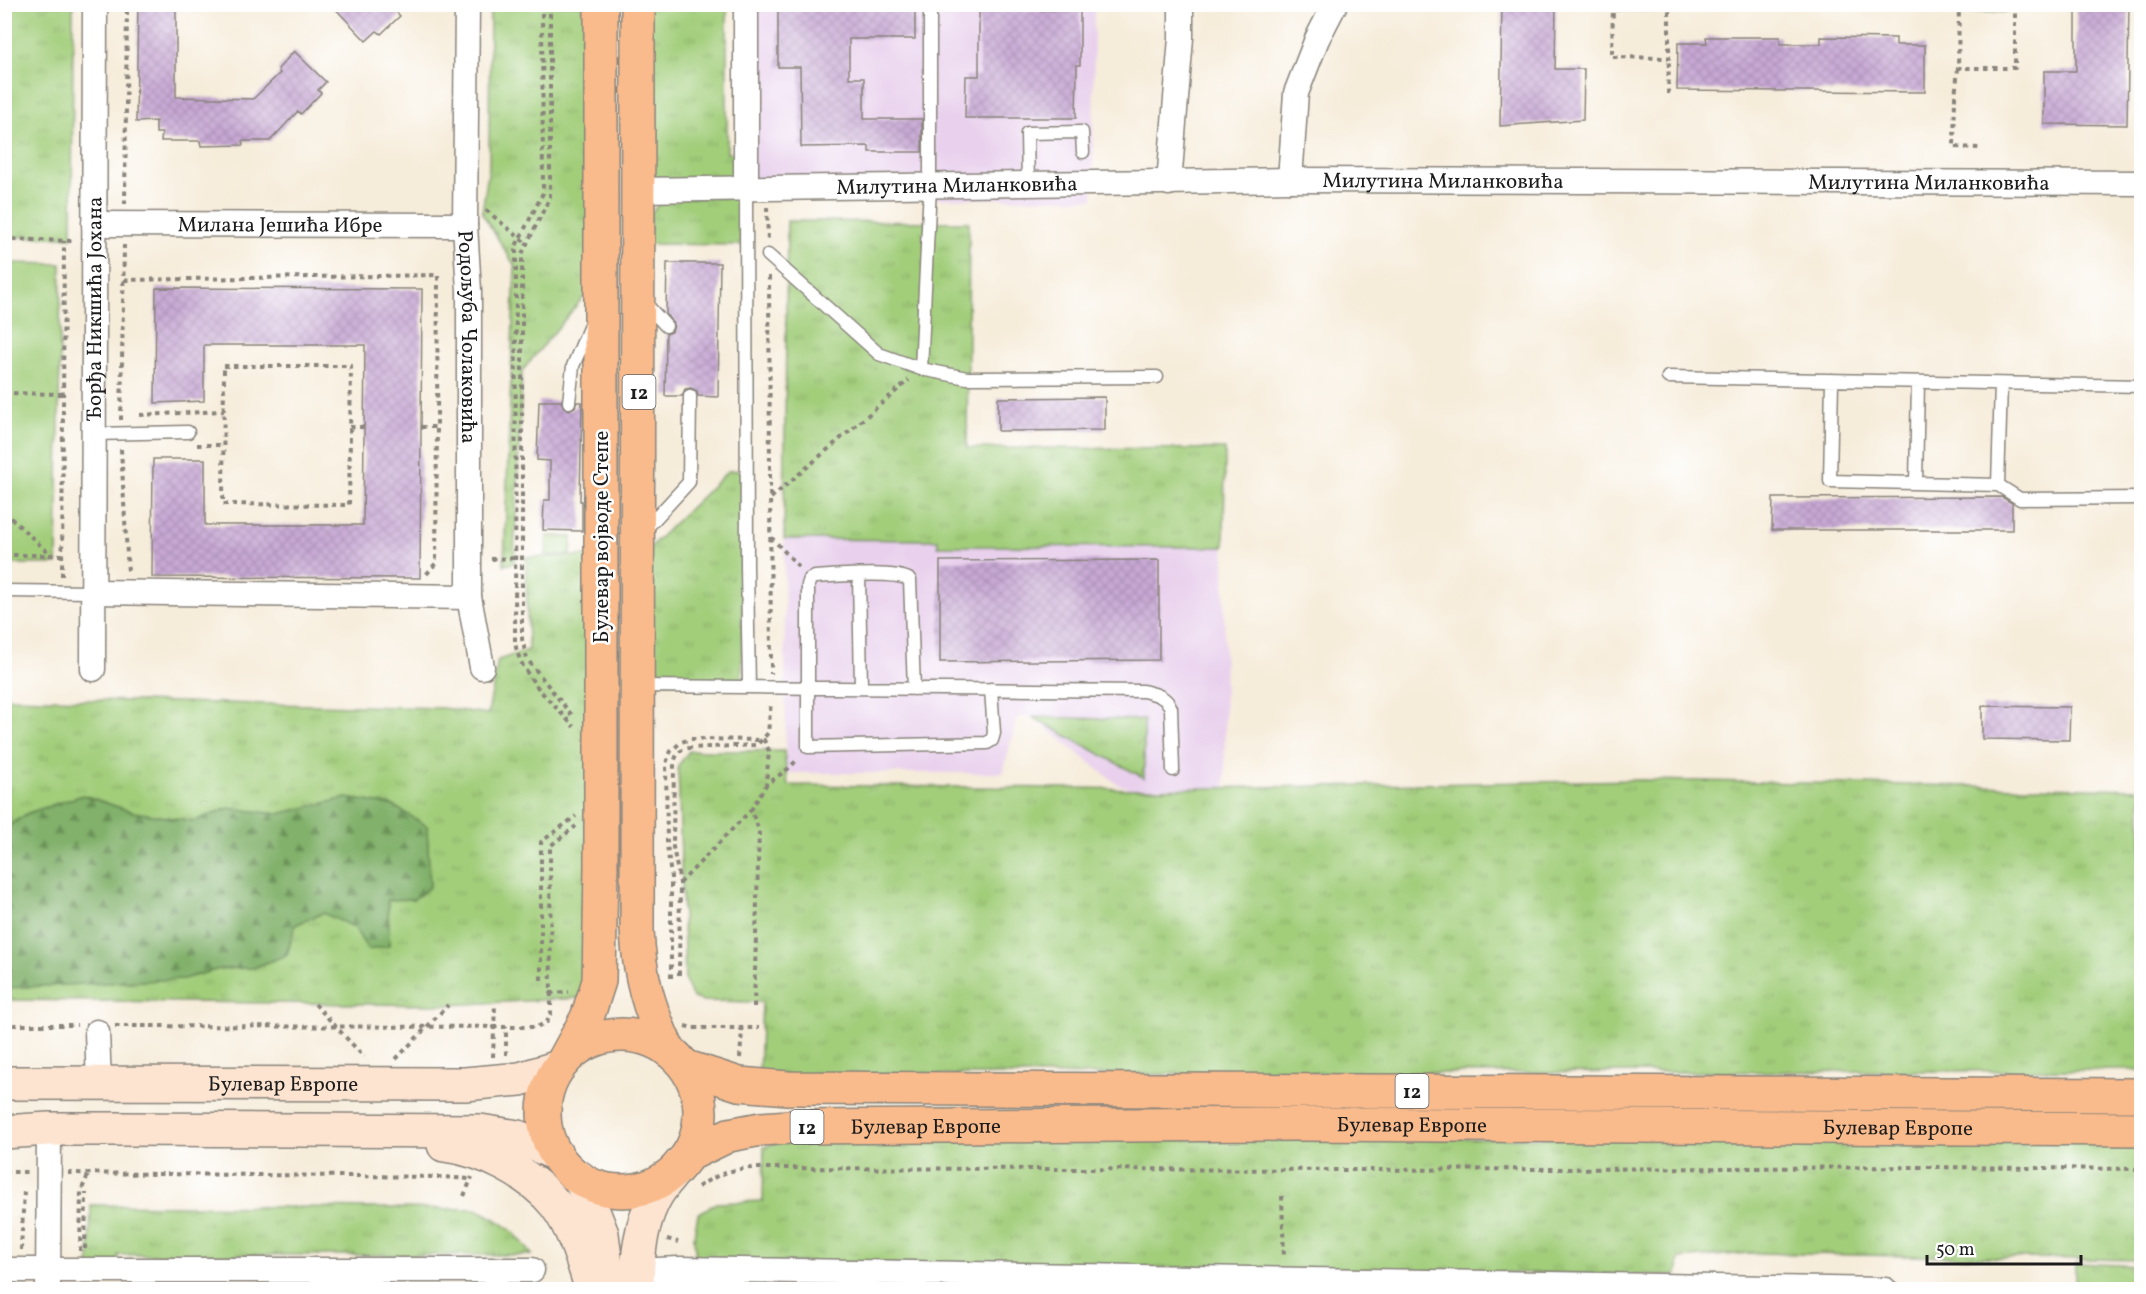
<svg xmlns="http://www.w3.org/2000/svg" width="2146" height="1294" font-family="Vollkorn,serif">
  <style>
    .built { fill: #e9d1ed }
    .grass { fill: url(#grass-tufts); stroke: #5f754b; stroke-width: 1.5 }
    .forest { fill: url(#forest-firs); stroke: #4e6643; stroke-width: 1.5 }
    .green { fill: #a2ce7a; stroke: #5f754b; stroke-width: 1.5 }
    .building { fill: url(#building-cross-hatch) }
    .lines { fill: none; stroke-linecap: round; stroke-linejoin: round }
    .service-casing { stroke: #89847b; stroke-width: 15 }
    .minor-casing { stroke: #89847b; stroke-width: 27 }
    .secondary-casing { stroke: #89847b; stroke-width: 36 }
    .primary-casing { stroke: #89847b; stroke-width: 36 }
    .path { stroke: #89847b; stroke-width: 4; stroke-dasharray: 4.5 4.5; stroke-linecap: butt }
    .service { stroke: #fff; stroke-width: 12 }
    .minor { stroke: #fff; stroke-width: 24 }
    .secondary { stroke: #fde4d1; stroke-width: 33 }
    .primary { stroke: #fabb8c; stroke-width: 33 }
    .labels { text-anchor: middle; stroke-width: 5; stroke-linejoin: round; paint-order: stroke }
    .shield { fill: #fff; stroke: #606060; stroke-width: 1.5 }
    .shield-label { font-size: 20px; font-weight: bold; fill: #1c1c1c }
    .street-label { font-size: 21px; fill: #1c1c1c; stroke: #fff }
  </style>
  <defs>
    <pattern id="grass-tufts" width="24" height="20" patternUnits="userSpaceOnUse" patternTransform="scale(1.5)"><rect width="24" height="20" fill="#a2ce7a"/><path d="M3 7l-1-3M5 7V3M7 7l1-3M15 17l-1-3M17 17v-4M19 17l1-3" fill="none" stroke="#8bb069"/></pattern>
    <pattern id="forest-firs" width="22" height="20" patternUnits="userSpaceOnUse" patternTransform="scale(1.5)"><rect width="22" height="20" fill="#81b16a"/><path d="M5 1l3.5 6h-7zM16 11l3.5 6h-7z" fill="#698f56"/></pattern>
    <pattern id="building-cross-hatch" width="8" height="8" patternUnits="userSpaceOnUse" patternTransform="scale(1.5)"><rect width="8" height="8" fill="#c7a8d4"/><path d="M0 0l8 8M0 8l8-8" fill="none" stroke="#aa90b5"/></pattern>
  </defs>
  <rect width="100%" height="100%" fill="#fff"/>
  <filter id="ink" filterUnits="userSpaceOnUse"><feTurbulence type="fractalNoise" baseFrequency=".0167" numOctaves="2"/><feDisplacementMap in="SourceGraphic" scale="12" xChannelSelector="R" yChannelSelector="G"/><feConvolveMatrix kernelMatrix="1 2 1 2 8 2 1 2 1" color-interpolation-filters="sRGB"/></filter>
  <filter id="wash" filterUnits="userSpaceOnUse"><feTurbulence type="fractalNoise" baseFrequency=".008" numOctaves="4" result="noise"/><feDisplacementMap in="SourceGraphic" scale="24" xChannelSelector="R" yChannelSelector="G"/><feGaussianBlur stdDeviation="1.35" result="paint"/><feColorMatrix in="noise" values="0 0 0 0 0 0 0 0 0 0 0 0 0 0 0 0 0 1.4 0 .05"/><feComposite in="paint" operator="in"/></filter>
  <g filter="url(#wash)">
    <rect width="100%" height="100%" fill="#f6ecda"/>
    <path class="built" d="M750,5h344l-1,194 -343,-1z
      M784,539l154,1 1,6 285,1 1,240 -95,1 -13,-4 -85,-67h-15l-14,56h-217z"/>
    <path class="grass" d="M5,4l68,1 -1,232h-67z
      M490,5h98l3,283 -69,83 -8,192 -10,2 11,-299 -33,-53 7,-47z
      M649,5h78v148l13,1v28l-91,1z
      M740,197l1,48 -91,-1v-30l14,-16z
      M787,221l182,1 -2,226 258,1 -1,98 -286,-1v-6l-154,-1z
      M742,470v210l-93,2 1,-135 78,-76z
      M592,556l-2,402 -9,40 -133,7 -443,-5v-302l437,10 46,6 10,-54 30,-10 -2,-93z
      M1032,717l112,3v58z
      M689,751h95l4,34 363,4 490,-9 500,9v281l-1382,6 3,-74 -60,-1 -9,-3 -8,-17 -7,-215z
      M2141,1136v124l-392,-7 -70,6 -2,16 -981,-14 -2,-25 4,-22 18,-11 47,-2 1,-54 8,-3 27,-3z
      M91,1205l385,4c27,13 39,21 56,46h-414v15l-29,1z
      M2075,1263l66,3v23h-66z"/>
    <path class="forest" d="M83,795l50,17 61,9 35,-13 49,6 68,-16 46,7 35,21 3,61 -16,12 -26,1 1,46 -21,4 -14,-23 -31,-14 -28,12 -8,30 -34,13 -33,1 -37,10 -178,9v-160l23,-15z"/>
    <path class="green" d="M1617,5h41v5h-41z
      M1969,5h41v7h-41z
      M5,263l56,1 -4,300h-52z
      M547,536l25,1 -1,18h-25z"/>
    <g id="blocks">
      <path class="building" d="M138,4h38v93l77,2 27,-26 -2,-4 16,-18 32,31 -8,8 3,3 -20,21 -3,-3 -28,30h-28l1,4 -42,1 -1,-5h-39l1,-8h-6v-12l-20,1z
        M331,4h58l11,12 -19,18 -4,-3 -11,10z
        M1502,4h54l-1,65h29l-1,51 -83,6z
        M2076,4h53l-2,121 -83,-1v-53h32z
        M778,6l137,1v32h-66v39h15v41h58v33h-53v-6l-68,1 -1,-80h-22z
        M979,10h101v55h-3l-1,53h-111l1,-42h13z
        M1706,37h74v7h41v-7l75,1v7h29v47l-248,-2 1,-47h29z
        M667,263h53l-2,134 -20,-1 -1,-5 -6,-3 -6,1 -3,7h-17l1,-62 6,-2 2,-7 -8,-11z
        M156,288l266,1 -2,289 -268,-1 1,-118h52v66h158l2,-180h-161v56l-49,2z
        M1105,397v33l-107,1v-33z
        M539,401h22l3,7 5,2 6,-3 2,-5h5l-2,99h2v30l-39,-1 1,-30h6v-39l-13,-1z
        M2002,497l10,6v27h-240l1,-32z
        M1159,560v100l-219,2v-101z
        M1982,706l88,1 -1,33 -87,-1z"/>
    </g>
  </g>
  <g filter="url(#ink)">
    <use href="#blocks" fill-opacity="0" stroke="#89847b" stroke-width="1.5"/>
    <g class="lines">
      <defs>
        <path id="service" d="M930,4v183l-9,182 46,9 190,-1
          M1028,186l-1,-53 55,-1 1,20
          M746,189l1,378 2,120
          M768,255l111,99 42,15
          M644,302l22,24
          M1668,377l474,9
          M1832,380l-2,101 168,4 3,-101
          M569,402l4,-36 18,-43
          M93,434l95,-2
          M1916,483l2,-101
          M1998,485l22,14 122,-1
          M643,532l46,-50 1,-86
          M859,575l2,113
          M4,591l89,1
          M639,686l504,5c12,3 23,5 28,17l2,62
          M914,689l-4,-109c-15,-10 -75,-4 -95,-3l-5,2 -2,6v162l179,-4 5,-3 2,-7 -3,-44"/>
        <g id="minor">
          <path id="s1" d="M467,4l-2,221 4,66v306l13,70"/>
          <path d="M1290,180l6,-87 21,-54 18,-35"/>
          <path d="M1169,183l12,-145v-34"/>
          <path d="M746,189v-185"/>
          <path id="s2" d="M639,190l651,-10 852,3"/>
          <path id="s3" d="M94,224l371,1"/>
          <path d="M93,592l376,5"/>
          <path id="s4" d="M93,669l2,-665"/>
          <path d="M97,1032l2,51"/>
          <path d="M4,1270h528"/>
          <path d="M637,1271l41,-2 1207,21"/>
          <path d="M48,1290l1,-161"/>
        </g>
        <g id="secondary">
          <path id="s5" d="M4,1083l461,1 55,-5 39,-12"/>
          <path d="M4,1132l45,-3h72l359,2 38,6 38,17"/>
          <path d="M444,1145c40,5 86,28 112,60 18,24 27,56 36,85"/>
          <path d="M580,1178l22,56 7,56"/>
          <path d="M637,1290c0,-32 3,-68 20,-96 7,-11 17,-22 26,-33"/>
        </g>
        <g id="primary">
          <path d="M638,4l-1,926c2,46 12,79 31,120"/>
          <circle cx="622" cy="1113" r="78"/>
          <path d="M563,1062l24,-44 12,-37 2,-114v-863"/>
          <path d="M686,1067l53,17 49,4 1354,7"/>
          <path id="s6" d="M688,1155l41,-20 32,-6 29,-2 505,-3 847,5"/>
        </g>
      </defs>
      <use href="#service" class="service-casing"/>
      <use href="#minor" class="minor-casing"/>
      <use href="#secondary" class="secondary-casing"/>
      <use href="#primary" class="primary-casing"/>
      <path class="path" d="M542,4l1,189 -27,53 -1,396c5,34 37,60 59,85
        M550,4v193l-28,57v385l5,20 47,59
        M1613,4l-1,53 57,1v-54
        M1959,4l-1,64h57v-64
        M1958,68l-3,29 -1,50 26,1
        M1668,94l1,-36
        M125,204l2,-200
        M767,207l1,35
        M486,210l41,34
        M4,239l69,2
        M769,276l2,398
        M124,280l314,-5 -2,288 -11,13
        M224,366h127l-2,139 -126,-1z
        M4,393l59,1
        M140,415l84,-4
        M121,420l3,-175
        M350,427h14
        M421,427h16
        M197,445h26
        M121,449l7,124
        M771,498l138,-118
        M4,512l47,43
        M771,537l30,32
        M4,555h58
        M491,559l24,-1
        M62,576l2,-335
        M680,883l71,-73
        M679,975l1,-92 -7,-36 1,-83c2,-10 5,-14 15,-16l68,-3 11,-12 3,-31
        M671,978v-101l-4,-33 -1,-81 5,-12 10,-9 10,-3 73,1 5,11 -3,34
        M541,980v-138l35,-26
        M550,993l19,-1
        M315,1004l49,53
        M754,1007l5,-177 -8,-20 15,-25 23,-17 9,-9
        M4,1025h73
        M115,1026l422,1 10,-5 4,-9 -1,-167 26,-20
        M685,1026l8,2h66
        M506,1055v-28
        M493,1057l2,-53
        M740,1058l2,-29
        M396,1059l52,-54
        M4,1172h24
        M68,1173l375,4 26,2
        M698,1187c16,-11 33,-18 53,-19l611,2 567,-3 213,2
        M464,1196l8,-19
        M1282,1196l2,63
        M667,1239l11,3
        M85,1249l1,-56
        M21,1250l3,-59
        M80,1251l1,-60 8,-18
        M547,1286h16
        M2077,1290l65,-5"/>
      <use href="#service" class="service"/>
      <use href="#minor" class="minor"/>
      <use href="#secondary" class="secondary"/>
      <use href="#primary" class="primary"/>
    </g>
  </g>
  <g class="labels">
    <g class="shield">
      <rect x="622.5" y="375" width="33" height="34" rx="4.5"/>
      <rect x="1395.5" y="1074" width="33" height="34" rx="4.5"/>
      <rect x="790.5" y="1110" width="33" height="34" rx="4.5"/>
    </g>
    <g class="shield-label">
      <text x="639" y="399">12</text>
      <text x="1412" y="1098">12</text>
      <text x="807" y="1134">12</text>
    </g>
    <g class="street-label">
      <text dy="7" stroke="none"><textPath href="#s2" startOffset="804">Милутина Миланковића</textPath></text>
      <text dy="7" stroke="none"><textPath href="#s2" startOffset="1290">Милутина Миланковића</textPath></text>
      <text dy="7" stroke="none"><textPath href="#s2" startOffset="318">Милутина Миланковића</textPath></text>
      <text dy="7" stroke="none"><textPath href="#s3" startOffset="186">Милана Јешића Ибре</textPath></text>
      <text dy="7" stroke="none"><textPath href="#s4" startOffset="360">Ђорђа Никшића Јохана</textPath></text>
      <text dy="7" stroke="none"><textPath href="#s1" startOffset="333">Родољуба Чолаковића</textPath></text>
      <text transform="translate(601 537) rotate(-90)" y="7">Булевар војводе Степе</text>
      <text dy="7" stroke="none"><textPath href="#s5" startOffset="279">Булевар Европе</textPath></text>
      <text dy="7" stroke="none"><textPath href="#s6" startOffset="729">Булевар Европе</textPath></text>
      <text dy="7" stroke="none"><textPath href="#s6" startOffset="243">Булевар Европе</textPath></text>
      <text dy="7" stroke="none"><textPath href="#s6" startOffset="1215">Булевар Европе</textPath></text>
    </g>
  </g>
  <rect width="2146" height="1294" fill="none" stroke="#fff" stroke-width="24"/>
  <path d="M1927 1255v9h154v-9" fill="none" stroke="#1c1c1c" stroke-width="3"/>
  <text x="1936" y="1255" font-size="18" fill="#1c1c1c" stroke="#ffffff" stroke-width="4.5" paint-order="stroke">50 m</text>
</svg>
